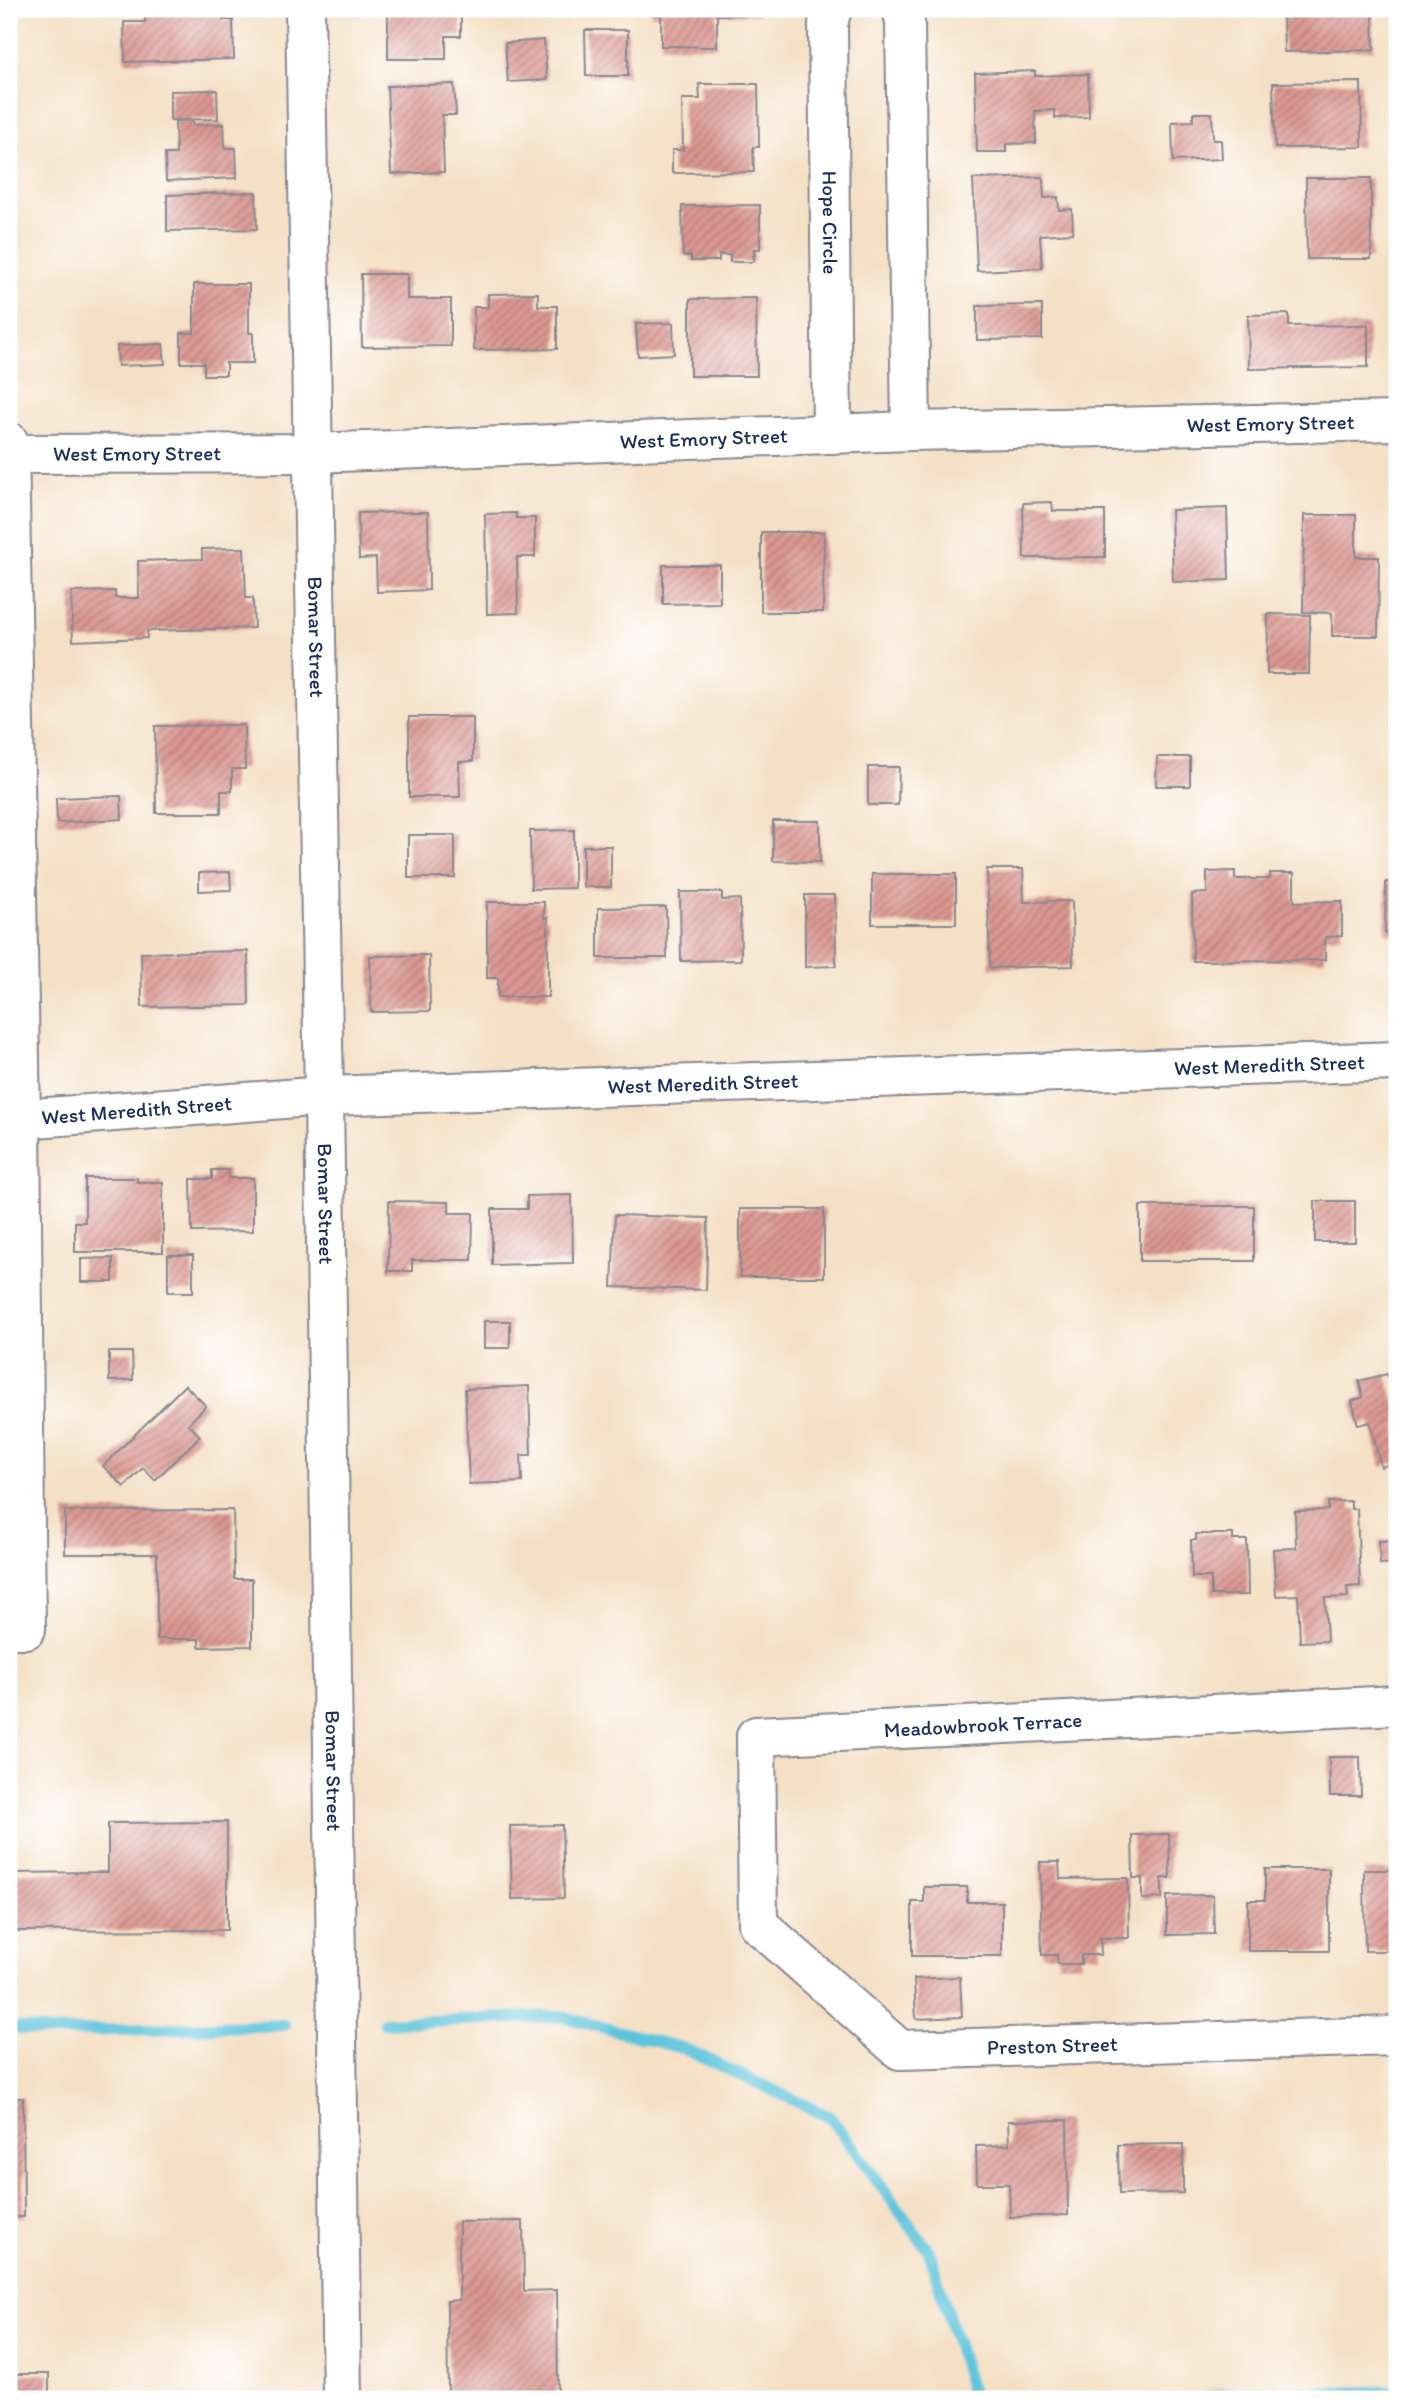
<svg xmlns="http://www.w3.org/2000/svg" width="1406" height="2408" font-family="Itim,sans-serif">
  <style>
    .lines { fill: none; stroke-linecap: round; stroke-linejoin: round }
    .stream { stroke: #5ec4db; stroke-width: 12 }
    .building { fill: url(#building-hatch) }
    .street-casing { stroke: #888892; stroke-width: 42 }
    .street { stroke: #fff; stroke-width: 38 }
    .labels { text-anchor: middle; stroke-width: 5; stroke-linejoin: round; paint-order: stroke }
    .street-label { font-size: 21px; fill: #1b2f5e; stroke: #fff }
  </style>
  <defs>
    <pattern id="building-hatch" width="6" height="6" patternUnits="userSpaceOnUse" patternTransform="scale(1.75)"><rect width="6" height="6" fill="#db9791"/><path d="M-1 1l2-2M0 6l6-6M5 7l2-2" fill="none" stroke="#b17c7a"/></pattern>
  </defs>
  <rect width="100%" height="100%" fill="#fff"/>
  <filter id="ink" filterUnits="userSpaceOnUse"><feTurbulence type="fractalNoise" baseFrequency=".0143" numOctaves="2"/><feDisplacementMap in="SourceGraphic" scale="14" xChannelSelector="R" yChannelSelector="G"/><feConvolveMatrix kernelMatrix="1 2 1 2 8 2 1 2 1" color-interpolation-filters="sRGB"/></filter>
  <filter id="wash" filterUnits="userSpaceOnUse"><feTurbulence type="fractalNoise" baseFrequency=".00686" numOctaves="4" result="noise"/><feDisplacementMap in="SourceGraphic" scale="28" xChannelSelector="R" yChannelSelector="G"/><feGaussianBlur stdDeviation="1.57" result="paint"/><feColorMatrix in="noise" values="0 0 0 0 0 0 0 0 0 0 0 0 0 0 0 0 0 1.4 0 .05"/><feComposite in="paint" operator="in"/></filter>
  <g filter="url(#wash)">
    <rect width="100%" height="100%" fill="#f4e0c5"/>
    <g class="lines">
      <path class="stream" d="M384,2023l176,-7 125,33 145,68 99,134 43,144 4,4
        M9,2027l41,5 234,-7
        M1203,2399l15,-5 179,-2"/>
    </g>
    <g id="blocks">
      <path class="building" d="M145,9h77l1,11h10l1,39 -109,3 -1,-40h21z
        M388,9h73v27h-15v23h-58z
        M651,9h108v6h-42v32l-56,-1v-31h-10z
        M1290,9h83l1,41 -90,2 -1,-42z
        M585,30h43v46h-42z
        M544,40l3,40 -39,2 -3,-39z
        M1035,71v5l53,-2 1,43 -34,1v-8l-20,1 1,32 -30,1v8h-29l-2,-79z
        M1361,82l1,65 -87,1 -2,-65z
        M454,84l2,31h-14l2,57 -53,2 -4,-88z
        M699,84h59l1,63h-6l1,25 -82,1v-23h11l-1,-51h18z
        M217,90l1,29 -48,1v-29z
        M1193,113h19l1,27h8l1,19 -49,2 -1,-39 21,-1z
        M175,121h18v4l31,-1 1,24h11l1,30 -71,3 -1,-27h11z
        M1043,177l1,21 14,-1 1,13 13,-1 1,24 -33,2 2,33 -65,3 -4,-92z
        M1306,178h65v81h-64z
        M256,192l1,37 -90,2v-36z
        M760,205v44h-6v13h-24v-7h-11v6h-28v-5h-8l-1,-50z
        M361,274h46v25h44v47l-89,1z
        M194,284h55v49h4v30h-27v12h-22v-12h-23v-30h13z
        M538,293v13h19v43l-83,1v-43h14v-13z
        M756,298l1,78h-67v-77z
        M1042,305v34l-65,1v-34z
        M1289,314v12l79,-1v42l-119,2 -1,-54z
        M673,323l1,31 -36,2 -2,-32z
        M163,344l2,20 -47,2 -1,-20z
        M1052,502l1,9h52v46l-81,1 -1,-55z
        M1227,508l2,72 -56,2 -2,-72z
        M428,512l1,78 -52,2 -1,-34 -17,1 -1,-46z
        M516,513v5h19v39h-18l1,56 -31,1 -2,-100z
        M1304,515h52v42h23l-1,79h-46v-23l-29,-1z
        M761,532h63l-1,80h-62z
        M244,548l2,50h7l1,30 -107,3v7l-74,3 -2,-49 44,-1v7h24l-1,-37 64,-2v-10z
        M663,565h57v38l-57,1z
        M1268,614l42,1 -1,59h-42z
        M409,717h64v44l-14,1 1,35h-51z
        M244,725l1,44h-13v22h-11v22h-65l-1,-87z
        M1157,757h33v29h-34z
        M868,767h31l-1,38h-30z
        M121,796l1,23 -65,4 -1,-25z
        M773,821h47v41l-47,-1z
        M574,830v58l-43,1 -1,-58z
        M408,835h47v43h-47z
        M583,846h28v41h-28z
        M987,869h36l1,33 48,-1 1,65 -83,2z
        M1235,871v8h35v-6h24v29l48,-1v35l-17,1v23l-132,1 -1,-67 15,-1v-21z
        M230,872l1,18 -32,1v-18z
        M872,874h84v50h-84z
        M1386,882h11v52l-12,-1z
        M680,892h42v8l18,-1 1,61 -60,1z
        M805,895h30l1,71 -31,1z
        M487,902h57v16h4v79h-50v-19h-11z
        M666,907l1,51h-69v-50z
        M248,951l1,54 -107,2 -1,-54z
        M429,955l1,56 -59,1 -1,-56z
        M212,1170h16v8h25v53l-61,1 -1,-53h21z
        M85,1178h52v4h26v70h-88v-30h10z
        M572,1195l1,68 -81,2v-56h35v-13z
        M389,1201l60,1v11h24l-1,47h-60v11h-24z
        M1315,1201h40v41h-40z
        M1140,1206h114v55h-114z
        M740,1209h84v68h-84z
        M615,1215l93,3 -2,72 -94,-3z
        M168,1255h25v37h-25z
        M113,1258v24h-32v-23z
        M484,1321h26v27h-26z
        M109,1352h23l1,28 -24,1z
        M1387,1374l10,38v50l-16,5 -11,-45 -12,3 -6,-24 11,-4 -4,-16z
        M185,1385l21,21 -18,18 12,12 -45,44 -12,-12 -19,19 -21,-21z
        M529,1386l2,69h-10l1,27 -53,2 -4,-95z
        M1351,1501v8h6l3,77 -13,1 1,10 -23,1 2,43 -27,1 -2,-47 -22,1 -3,-47 23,-1 -1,-37 33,-1v-8z
        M233,1510l1,69h18v67l-53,1v-8h-42v-85h-92v-43z
        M1196,1534h37v6h14l1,55h-37v-18h-19l-1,-37h5z
        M1397,1540v23l-17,1 -1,-23z
        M1329,1757h31l1,39h-31z
        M227,1822v108l-218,1v-58l99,-1v-49z
        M562,1825l2,73 -52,1 -2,-73z
        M1169,1834l1,44h-8v20l-20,1v-21h-9l-1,-43z
        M1040,1862h19l1,17 68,-1 1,60h-29l1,17h-20v9h-23l-1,-9h-15z
        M1265,1869h64v82h-81v-51h17z
        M1364,1870h33v81h-32z
        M924,1887h43v15h35v54h-90v-54h12z
        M1213,1895l1,39 -47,1v-39z
        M960,1977l2,40 -46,2 -2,-40z
        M9,2098h14l1,119h-15z
        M1067,2120l1,95 -58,2 -1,-33h-32l-1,-38 33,-1 -1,-24z
        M1183,2144v49l-64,1 -1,-49z
        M523,2221l1,70 33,-1 1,109h-110l-1,-98 12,-1v-78z
        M9,2374h40v25h-40z"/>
    </g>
  </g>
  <g filter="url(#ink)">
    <use href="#blocks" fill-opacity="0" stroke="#888892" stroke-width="2"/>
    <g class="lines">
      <defs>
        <g id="street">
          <path id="s1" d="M305,9l19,1087 18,1303"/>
          <path id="s2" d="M832,9l-4,15 4,410"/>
          <path d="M902,9l3,13 6,409"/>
          <path d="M9,442l12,678 5,509h-17"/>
          <path id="s3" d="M9,454l303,-1 599,-22 486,-10"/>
          <path id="s4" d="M9,1120l315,-24 1073,-35"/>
          <path id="s5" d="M1397,1705l-641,31 2,188 142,126 497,-14"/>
        </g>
      </defs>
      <use href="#street" class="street-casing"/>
      <use href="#street" class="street"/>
    </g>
  </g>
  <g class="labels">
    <g class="street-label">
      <text dy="7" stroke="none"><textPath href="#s2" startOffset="214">Hope Circle</textPath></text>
      <text dy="7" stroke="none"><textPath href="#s3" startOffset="1262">West Emory Street</textPath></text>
      <text dy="7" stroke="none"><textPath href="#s3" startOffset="695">West Emory Street</textPath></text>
      <text dy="7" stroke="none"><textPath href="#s3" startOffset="128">West Emory Street</textPath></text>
      <text dy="7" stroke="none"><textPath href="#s1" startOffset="628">Bomar Street</textPath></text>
      <text dy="7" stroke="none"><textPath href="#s4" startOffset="1262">West Meredith Street</textPath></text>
      <text dy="7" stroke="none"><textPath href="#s4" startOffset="695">West Meredith Street</textPath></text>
      <text dy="7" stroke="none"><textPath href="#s4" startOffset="128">West Meredith Street</textPath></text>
      <text dy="7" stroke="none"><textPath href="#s1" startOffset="1195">Bomar Street</textPath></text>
      <text transform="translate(983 1725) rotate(-3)" y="7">Meadowbrook Terrace</text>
      <text dy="7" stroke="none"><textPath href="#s1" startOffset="1762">Bomar Street</textPath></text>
      <text dy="7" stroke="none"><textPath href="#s5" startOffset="1172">Preston Street</textPath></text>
    </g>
  </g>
  <rect width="1406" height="2408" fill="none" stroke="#fff" stroke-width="35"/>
</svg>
